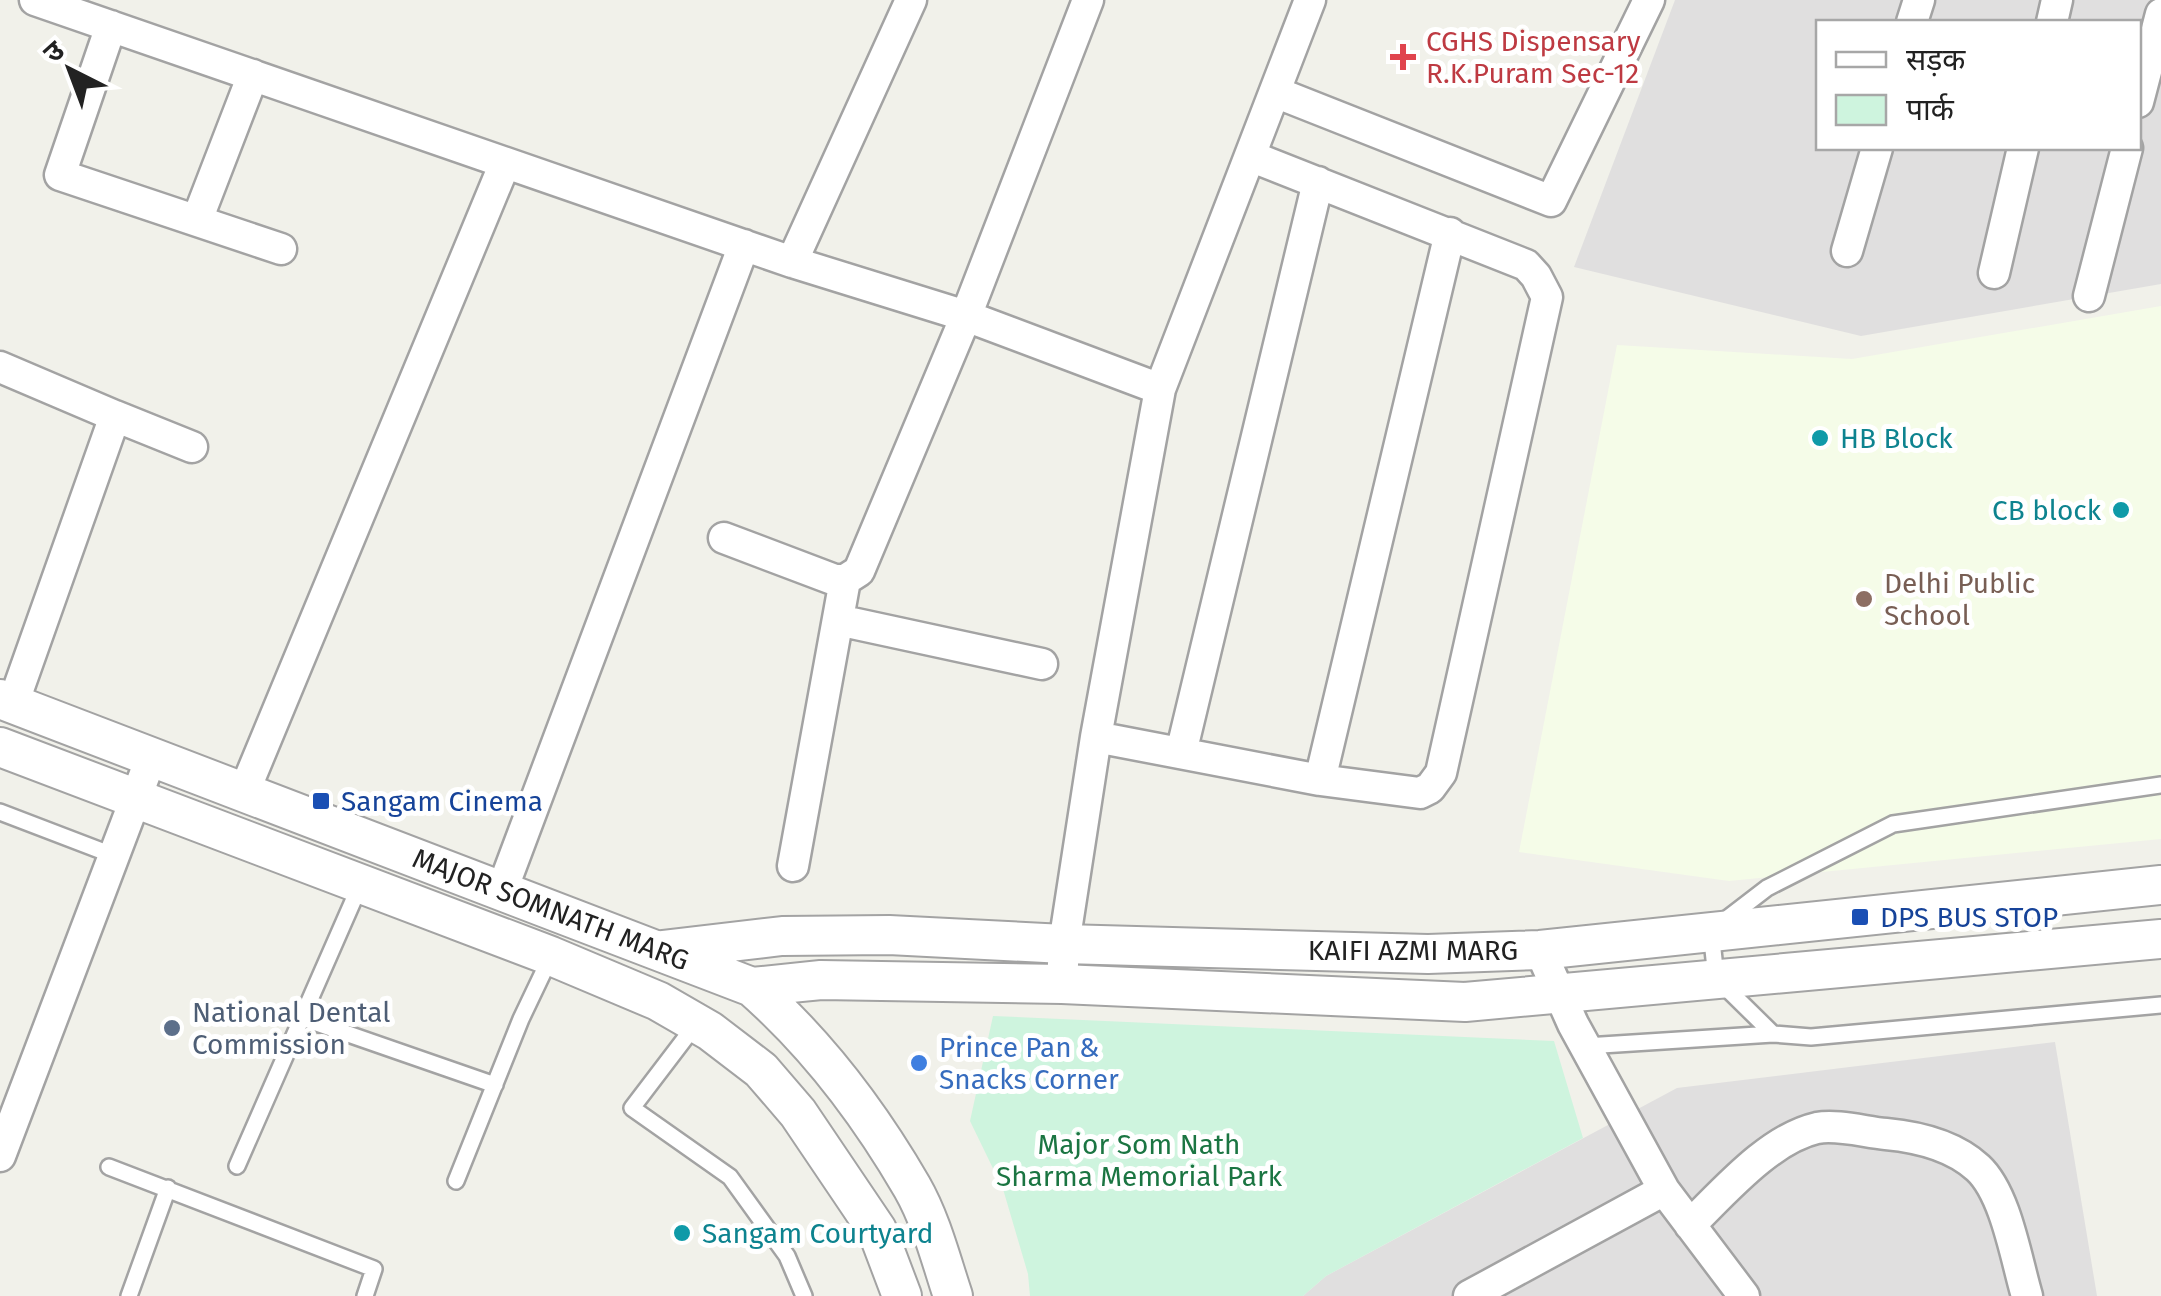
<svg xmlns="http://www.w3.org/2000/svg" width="2161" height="1296" font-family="'Fira Sans','Noto Sans Devanagari',sans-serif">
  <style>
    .residential { fill: #e0dfdf; fill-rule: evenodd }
    .education { fill: #f5fce8 }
    .park { fill: #cef4de }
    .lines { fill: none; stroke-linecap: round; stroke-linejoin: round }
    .service-casing { stroke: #a3a3a3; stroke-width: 20 }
    .minor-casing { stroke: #a3a3a3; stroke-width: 35 }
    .tertiary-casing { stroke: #a3a3a3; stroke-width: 42 }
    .service { stroke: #fff; stroke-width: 15 }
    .minor { stroke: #fff; stroke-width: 30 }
    .tertiary { stroke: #fff; stroke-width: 38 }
    .health-dot { fill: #e0444e; stroke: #fff; stroke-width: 4 }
    .culture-dot { fill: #0f9aa8; stroke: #fff; stroke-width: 4 }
    .education-dot { fill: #8d6e63; stroke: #fff; stroke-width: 4 }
    .transit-dot { fill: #1a4fb4; stroke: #fff; stroke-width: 4 }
    .service-dot { fill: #5c6f8a; stroke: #fff; stroke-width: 4 }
    .shop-dot { fill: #3f7fe0; stroke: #fff; stroke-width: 4 }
    .labels { text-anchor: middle; stroke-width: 10; stroke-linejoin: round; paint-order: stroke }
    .health-label { font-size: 28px; fill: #be3a42; stroke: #fff; text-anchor: start }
    .culture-label { font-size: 28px; fill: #0d838f; stroke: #fff; text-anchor: start }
    .education-label { font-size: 28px; fill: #785e54; stroke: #fff; text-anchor: start }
    .transit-label { font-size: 28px; fill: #164399; stroke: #fff; text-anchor: start }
    .street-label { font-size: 28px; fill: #222; stroke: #fff }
    .service-label { font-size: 28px; fill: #4e5e75; stroke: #fff; text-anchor: start }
    .shop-label { font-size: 28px; fill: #366cbe; stroke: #fff; text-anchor: start }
    .park-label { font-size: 28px; fill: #1b7542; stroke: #fff }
  </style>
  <rect width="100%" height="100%" fill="#f1f1ea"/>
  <path class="residential" d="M1675,0h486v284l-300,52 -287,-69zM1818,22h320v126h-320z
    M2055,1042l42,254h-794l23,-20 351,-188z"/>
  <path class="education" d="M2161,306v533l-432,42 -210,-29 98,-507 235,14z"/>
  <path class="park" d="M993,1016l561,25 29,97 -257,138 -23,20h-273l-2,-22 -25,-85 -33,-68z"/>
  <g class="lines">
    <defs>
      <path id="service" d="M2161,785l-268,39 -126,64 -56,43 5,47 57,56 38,3 350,-32
        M0,812l115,44
        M302,1018l193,67
        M696,1024l-64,84 98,69 57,79 17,40
        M1586,1046l187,-12
        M237,1166l124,-283
        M109,1167l265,102 -9,27
        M456,1181l65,-162 30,-63
        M129,1296l39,-108"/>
      <path id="minor" d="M35,0l757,262 174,54 194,73
        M1912,22l7,-22
        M2052,22l5,-22
        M111,26l-51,149 221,74
        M1275,92l276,109 98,-201
        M2138,102l23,-88
        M197,220l56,-145
        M1847,251l30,-103
        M792,262l119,-262
        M1994,273l29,-125
        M2089,296l38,-148
        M0,367l115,49
        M724,538l111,42h10l14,-9 107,-255 122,-316
        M838,620l204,44
        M13,704l102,-288 77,31
        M1096,737l224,43 100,13 10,-5 11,-15 106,-476 -11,-21 -10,-11 -276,-109
        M1181,753l137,-571
        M1320,780l130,-547
        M244,792l261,-629
        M793,866l52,-286
        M502,890l242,-645
        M1540,950l33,74 91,166
        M1062,984l2,-40 32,-207 64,-348 150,-389
        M0,1156l151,-398
        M1690,1225c34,-33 79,-86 127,-97 20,-4 48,4 69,6 32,3 67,11 92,34 28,26 38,91 49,128
        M1469,1296l195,-106 80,106"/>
      <path id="tertiary" d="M0,699l752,288c64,56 117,126 160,200 19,33 29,73 41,109
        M0,747l551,209 107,45 52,30 51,39 37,43 79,117 25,66
        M662,950l120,-14 107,-1 175,9 364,10 112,-4 621,-65
        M752,987l69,-7 241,4 403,18 696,-63"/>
    </defs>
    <use href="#service" class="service-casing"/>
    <use href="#minor" class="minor-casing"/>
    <use href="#tertiary" class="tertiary-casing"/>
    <use href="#service" class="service"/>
    <use href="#minor" class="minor"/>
    <use href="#tertiary" class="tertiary"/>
  </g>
  <path class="health-dot" d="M1398 42h10v10h10v10h-10v10h-10v-10h-10v-10h10z"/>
  <g class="culture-dot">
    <circle cx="1820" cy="438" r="10"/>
    <circle cx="2121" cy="510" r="10"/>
    <circle cx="682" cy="1233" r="10"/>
  </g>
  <circle class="education-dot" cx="1864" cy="599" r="10"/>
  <g class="transit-dot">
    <rect x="311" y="791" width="20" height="20" rx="5"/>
    <rect x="1850" y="907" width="20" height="20" rx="5"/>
  </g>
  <circle class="service-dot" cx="172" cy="1028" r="10"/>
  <circle class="shop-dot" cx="919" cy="1063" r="10"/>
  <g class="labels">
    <g class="health-label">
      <text x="1426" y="51">CGHS Dispensary<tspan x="1426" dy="32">R.K.Puram Sec-12</tspan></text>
    </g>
    <g class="culture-label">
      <text x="1840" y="448">HB Block</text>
      <text x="2101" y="520" text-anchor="end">CB block</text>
      <text x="702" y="1243">Sangam Courtyard</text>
    </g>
    <g class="education-label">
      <text x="1884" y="593">Delhi Public<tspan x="1884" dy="32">School</tspan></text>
    </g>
    <g class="transit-label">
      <text x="341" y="811">Sangam Cinema</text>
      <text x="1880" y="927">DPS BUS STOP</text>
    </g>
    <g class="street-label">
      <text transform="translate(551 909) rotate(21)" y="10">MAJOR SOMNATH MARG</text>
      <text x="1413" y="960">KAIFI AZMI MARG</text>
    </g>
    <g class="service-label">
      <text x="192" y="1022">National Dental<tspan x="192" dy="32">Commission</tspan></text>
    </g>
    <g class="shop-label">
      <text x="939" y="1057">Prince Pan &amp;<tspan x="939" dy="32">Snacks Corner</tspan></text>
    </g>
    <g class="park-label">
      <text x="1139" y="1154">Major Som Nath<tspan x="1139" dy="32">Sharma Memorial Park</tspan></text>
    </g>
  </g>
  <rect x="1816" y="20" width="325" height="130" fill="#ffffff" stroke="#a7a7a7" stroke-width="2.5"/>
  <rect x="1836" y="52" width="50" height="15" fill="#ffffff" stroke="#a7a7a7" stroke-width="2.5"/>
  <text x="1906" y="70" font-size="30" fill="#222222">सड़क</text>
  <rect x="1836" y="95" width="50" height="30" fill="#cef4de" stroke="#a7a7a7" stroke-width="2.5"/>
  <text x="1906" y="120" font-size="30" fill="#222222">पार्क</text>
  <g transform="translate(70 70) rotate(318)" stroke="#ffffff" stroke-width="8" paint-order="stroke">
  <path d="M0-8L18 38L0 25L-18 38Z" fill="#222222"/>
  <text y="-15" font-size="28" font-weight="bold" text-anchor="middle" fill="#222222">उ</text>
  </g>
</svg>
